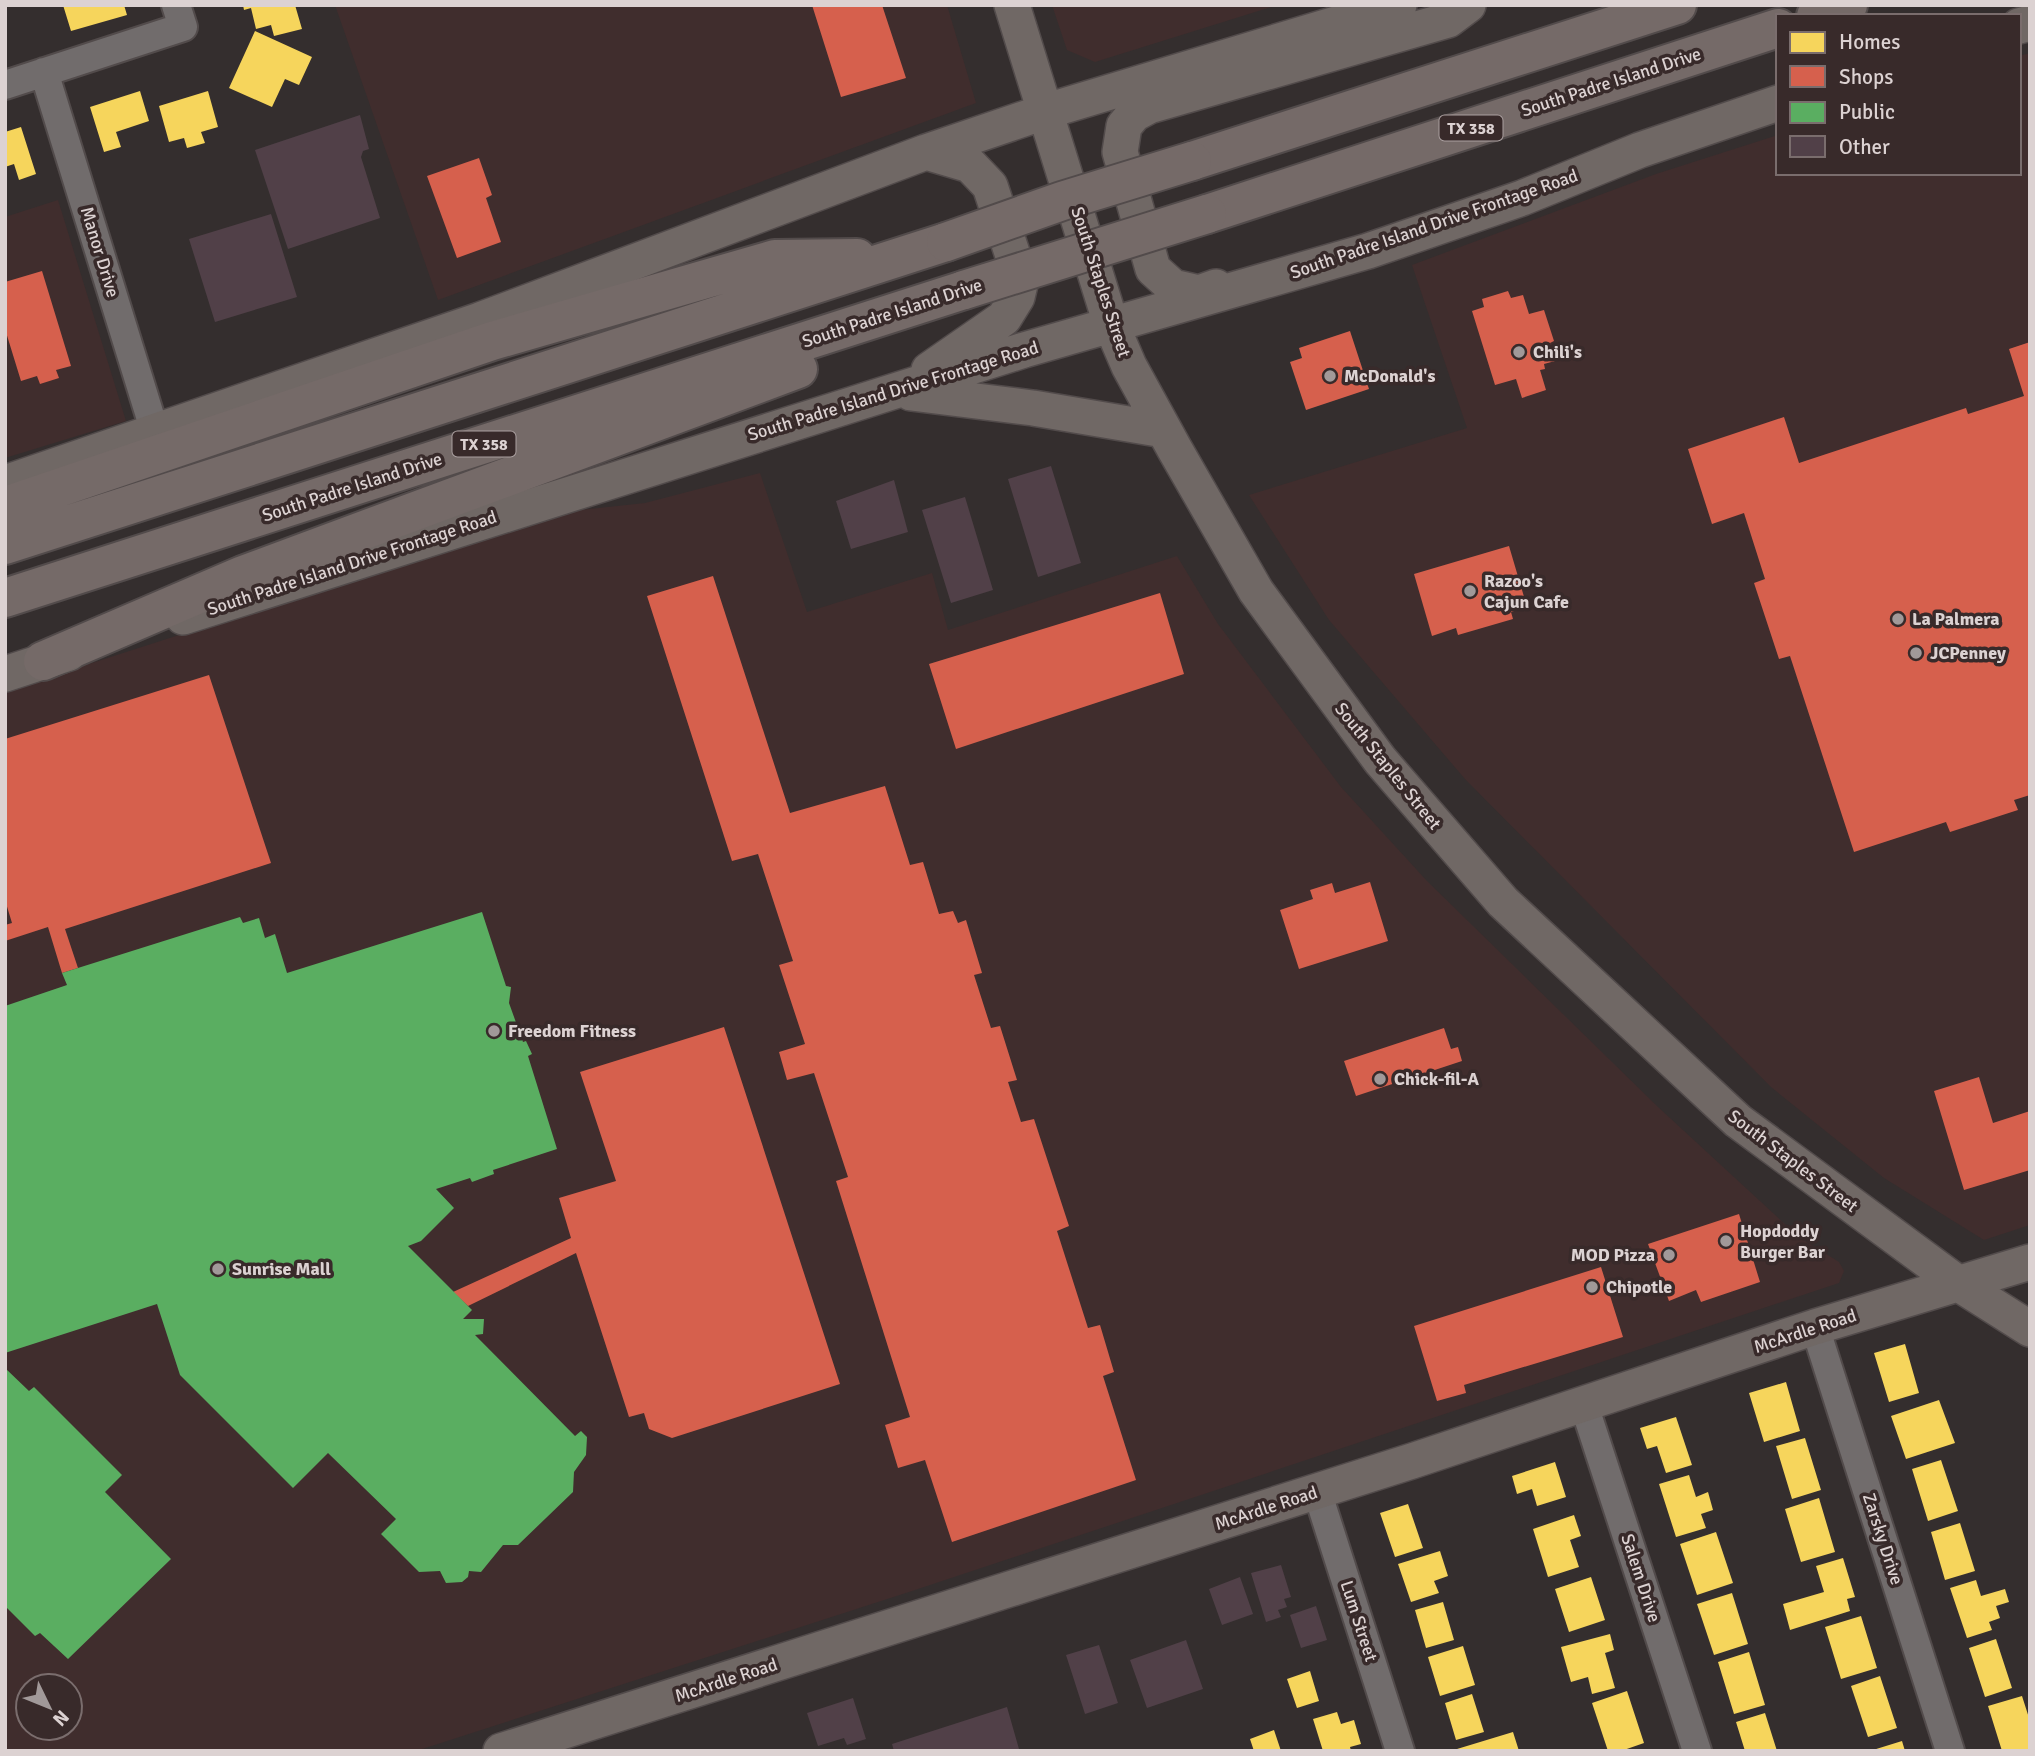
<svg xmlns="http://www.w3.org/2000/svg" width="2035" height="1756" font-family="Signika,sans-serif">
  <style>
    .built { fill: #402d2d; fill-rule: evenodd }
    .homes { fill: #f6d55c }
    .shops { fill: #d6604d }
    .public { fill: #5aae61 }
    .building { fill: #514048 }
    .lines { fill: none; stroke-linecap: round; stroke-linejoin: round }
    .minor-casing { stroke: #524b4b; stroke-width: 32 }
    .major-casing { stroke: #524b4b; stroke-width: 38 }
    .highway-casing { stroke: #524b4b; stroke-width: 42 }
    .minor { stroke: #716c6c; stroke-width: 28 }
    .major { stroke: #706865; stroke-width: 35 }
    .highway { stroke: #756a68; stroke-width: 38 }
    .highway-bridge-casing { stroke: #524b4b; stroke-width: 42; stroke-linecap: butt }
    .highway-bridge { stroke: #756a68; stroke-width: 38 }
    .poi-dot { fill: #a19999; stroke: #382a2a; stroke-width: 2.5 }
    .labels { text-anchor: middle; stroke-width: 7; stroke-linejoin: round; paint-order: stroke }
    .shield { fill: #382a2a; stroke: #aba0a0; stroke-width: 2 }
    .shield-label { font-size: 16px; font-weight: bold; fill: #dcd2d2 }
    .street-label { font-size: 18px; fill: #dcd2d2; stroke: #382a2a }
    .poi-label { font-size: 18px; font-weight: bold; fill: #dcd2d2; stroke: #382a2a; text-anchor: start }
  </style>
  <rect width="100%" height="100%" fill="#342e2e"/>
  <path class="built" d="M335,5h612l29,98 -538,197z
    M1052,5h226l-183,57 -28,-12z
    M2030,53v1172l-46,15 -100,-62 -113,-91 -306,-308 -136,-159 -80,-125 218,-67 -55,-163 244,-91 122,-39v38h241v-117z
    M58,200l68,221 -121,37v-241z
    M760,473l47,139 125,-39 16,57 229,-74 41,68 123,163 86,94 231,226 141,130 40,25 5,9 -5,12 -927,308 -496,160h-411v-1060l557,-179 83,-9zM28,1686h42v42h-42z"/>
  <path class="homes" d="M63,5h61l3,10 -56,16z
    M243,5h52l7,24 -28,7 -3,-11 -15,4 -5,-21 -7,2z
    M255,31l57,26 -13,28 -14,-6 -13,28 -43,-19z
    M140,91l9,30 -33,11 5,15 -17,5 -14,-45z
    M208,91l10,36 -17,5 4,11 -18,5 -3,-10 -15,4 -10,-36z
    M21,127l15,47 -17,6 -5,-16 -9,3v-35z
    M1905,1344l14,49 -30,9 -15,-49z
    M1786,1382l14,49 -36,11 -15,-49z
    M1939,1400l16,43 -49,16 -15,-43z
    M1676,1417l16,48 -26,8 -9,-27 -10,3 -7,-21z
    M1805,1438l16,52 -29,9 -16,-53z
    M1941,1460l17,51 -30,10 -16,-52z
    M1555,1462l11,35 -29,9 -5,-17 -15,5 -5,-18z
    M1689,1475l7,22 12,-5 5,18 -12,4 5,14 -30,9 -17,-53z
    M1819,1498l16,54 -34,10 -16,-53z
    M1408,1504l15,44 -28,9 -15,-44z
    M1574,1515l7,21 -11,4 9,27 -31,10 -15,-48z
    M1960,1523l15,48 -30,9 -14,-48z
    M1716,1532l17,51 -36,12 -17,-51z
    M1440,1551l8,25 -14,5 5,12 -28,9 -13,-38z
    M1843,1558l12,39 -8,2 3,12 -60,19 -7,-26 41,-12 -8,-26z
    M1591,1577l14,43 -36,12 -14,-43z
    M1976,1580l5,16 24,-7 4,13 -13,4 4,12 -11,4 3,8 -25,8 -17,-50z
    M1732,1593l16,51 -34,11 -17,-51z
    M1443,1602l11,38 -28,8 -11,-38z
    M1861,1616l16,52 -36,11 -16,-52z
    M1610,1634l4,16 -9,3 10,35 -23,6 -4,-17 -17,5 -10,-35z
    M1996,1639l16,49 -27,9 -16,-49z
    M1463,1646l12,39 -35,11 -12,-39z
    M1749,1652l16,53 -31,9 -16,-52z
    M1310,1671l9,30 -22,7 -10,-29z
    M1880,1676l17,52 -29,9 -17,-51z
    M1627,1691l17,52 -23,8h-13l-16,-48z
    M1472,1694l12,38 -28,8 -11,-37z
    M2022,1696l8,25v29l-28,1 -14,-45z
    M1337,1712l4,12 13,-4 7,24 -11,3 1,4h-28l-10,-32z
    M1765,1713l12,38h-32l-9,-29z
    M1274,1730l7,21h-27l-4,-12z
    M1513,1732l6,19 -62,-2z
    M1902,1741l3,10h-32v-1z"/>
  <path class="shops" d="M812,5h70l24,73 -65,19z
    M479,158l13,37 -6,3 15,44 -44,16 -30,-82z
    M42,271l29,95 -15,4 3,8 -19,6 -3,-8 -16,5 -16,-52v-47z
    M1508,291l3,7 12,-3 6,19 15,-4 10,31 -4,2 5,18 -11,3 1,5 -5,1 6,20 -24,8 -6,-19 -21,6 -23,-74 12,-4 -2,-8z
    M1350,331l19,58 -63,21 -16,-48 12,-4 -3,-10z
    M2030,342v453l-16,5 4,10 -68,22 -4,-10 -92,30 -64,-196 -11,3 -25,-76 11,-4 -21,-66 -32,11 -24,-75 96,-32 15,46 167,-55 2,6 56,-18 -15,-47z
    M1509,546l18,61 -16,5 2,7 -55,16 -2,-7 -24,8 -18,-62z
    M713,576l77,237 95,-27 25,79 13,-3 16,52 14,-3 5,12 8,-3 16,53 -8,2 17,53 9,-2 17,54 -9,2 13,40 13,-3 35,107 -12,5 31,97 12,-3 14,47 -11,4 33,104 -184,62 -27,-82 -27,8 -13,-43 25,-8 -74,-236 12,-4 -34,-104 -27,7 -8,-28 26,-8 -26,-79 14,-4 -35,-107 -26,7 -85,-265z
    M1160,593l24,81 -228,75 -27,-85z
    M209,675l62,188 -206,66 13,39 -16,5 -14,-46 -43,14v-16l7,-2 -7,-23v-161z
    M1370,882l18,59 -89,28 -19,-59 33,-11 -3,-9 22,-7 3,10z
    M724,1027l116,357 -168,54 -23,-9 -5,-16 -15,4 -53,-164 -108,53 -15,-14 118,-54 -12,-40 57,-17 -36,-109z
    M1444,1028l7,21 7,-2 4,14 -106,35 -12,-35z
    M1979,1077l14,46 37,-12v59l-66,20 -30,-99z
    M1739,1214l21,68 -59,20 -5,-12 -27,11 -21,-57z
    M1601,1267l22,70 -159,48 2,8 -29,8 -23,-75z"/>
  <path class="public" d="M482,912l24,74 5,1 -2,16 14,39 3,-1 6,13 -4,2 29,93 -64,21 1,4 -22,8 -2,-4 -34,11 18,19 -33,33 -13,5 64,64 -9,9h21l-1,15 -8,1 100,101 6,-5 6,6 -1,18 -12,17 -1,20 -55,53h-15l-22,27 -12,-1 -1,6 -6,5 -16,1 -6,-12 -21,1 -38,-38 15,-15 -68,-66 -35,35 -113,-113 -23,-71 -152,49v-347l62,-21 -5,-12 178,-56 3,6 16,-5 6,20 10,-4 12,39z
    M5,1368l24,23 5,-4 88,88 -17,17 66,67 -103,100 -28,-26 -5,3 -30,-30z"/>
  <path class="building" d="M360,115l9,34 -6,2 -2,6 19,61 -92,31 -33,-99z
    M271,214l26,83 -82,25 -26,-83z
    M1051,466l30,97 -43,14 -30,-98z
    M894,480l14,52 -57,17 -15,-48z
    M965,497l28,93 -42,13 -29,-93z
    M1281,1565l10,32 -7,2 3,8 -9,3 3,7 -15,5 -15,-49z
    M1240,1577l13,37 -31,11 -13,-36z
    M1316,1606l11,34 -26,8 -11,-33z
    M1186,1640l17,49 -56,19 -17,-48z
    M1099,1645l19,58 -33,11 -19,-59z
    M853,1698l13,41 -19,6 -3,-7 -26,8 -11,-33z
    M1007,1707l12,42 -125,2 -2,-7z"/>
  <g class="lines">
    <defs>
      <path id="minor" d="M44,72l111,360
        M5,85l178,-58 -7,-22
        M1815,1327l135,424
        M1584,1405l113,346
        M1317,1491l83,260"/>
      <path id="major" d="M1012,5l99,319 18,42 45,82 82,143 124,169 123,142 235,219 221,163 71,45
        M2019,26l11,-3
        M926,152l44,13 20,21 31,94 -4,17 -13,21 -75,52
        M1216,287l-17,6 -26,-6 -20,-18 -33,-117 4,-26 10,-12 15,-8 299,-86 20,-15
        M911,393l122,15 131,22
        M5,483l475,-163 446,-168 121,-41 352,-106
        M183,617l841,-267 344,-99 154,-53 118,-48 138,-47
        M5,674l64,-21
        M501,1751l911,-290 403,-134 215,-65"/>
      <path id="highway" d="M1816,16l32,-11
        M1192,161l485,-156
        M1207,214l571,-186
        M5,506l487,-165 283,-82 82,-1
        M5,545l941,-303
        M5,598l959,-308
        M43,661l200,-86 555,-206"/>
    </defs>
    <use href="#minor" class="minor-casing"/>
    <use href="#major" class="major-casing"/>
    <use href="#highway" class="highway-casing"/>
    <use href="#minor" class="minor"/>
    <use href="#major" class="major"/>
    <use href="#highway" class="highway"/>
    <defs>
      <path id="highway-bridge" d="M946,242l116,-41 130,-40
        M964,290l243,-76"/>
    </defs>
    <use href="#highway-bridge" class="highway-bridge-casing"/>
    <use href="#highway-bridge" class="highway-bridge"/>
  </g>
  <g class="poi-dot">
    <circle cx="1519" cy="352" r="7"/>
    <circle cx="1330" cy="376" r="7"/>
    <circle cx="1470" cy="591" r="7"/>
    <circle cx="1898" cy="619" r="7"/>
    <circle cx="1916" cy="653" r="7"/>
    <circle cx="494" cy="1031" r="7"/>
    <circle cx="1380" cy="1079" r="7"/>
    <circle cx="1726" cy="1241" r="7"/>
    <circle cx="1669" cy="1255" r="7"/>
    <circle cx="218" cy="1269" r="7"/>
    <circle cx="1592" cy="1287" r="7"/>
  </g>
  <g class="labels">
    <g class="shield">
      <rect x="1439.5" y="115.5" width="63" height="25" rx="5"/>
      <rect x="452.5" y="431.5" width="63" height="25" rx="5"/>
    </g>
    <g class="shield-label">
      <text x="1471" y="134">TX 358</text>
      <text x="484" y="450">TX 358</text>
    </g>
    <g class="street-label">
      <text transform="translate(1611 82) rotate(-18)" y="6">South Padre Island Drive</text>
      <text transform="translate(1434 224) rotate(-19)" y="6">South Padre Island Drive Frontage Road</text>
      <text transform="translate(100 252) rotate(73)" y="6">Manor Drive</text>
      <text transform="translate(1101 282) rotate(72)" y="6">South Staples Street</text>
      <text transform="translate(892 313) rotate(-18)" y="6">South Padre Island Drive</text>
      <text transform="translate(893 391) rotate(-17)" y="6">South Padre Island Drive Frontage Road</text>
      <text transform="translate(352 487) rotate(-18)" y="6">South Padre Island Drive</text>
      <text transform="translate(352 563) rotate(-18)" y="6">South Padre Island Drive Frontage Road</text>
      <text transform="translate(1388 766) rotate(51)" y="6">South Staples Street</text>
      <text transform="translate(1793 1161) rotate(37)" y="6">South Staples Street</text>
      <text transform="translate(1805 1331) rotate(-18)" y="6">McArdle Road</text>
      <text transform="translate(1266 1508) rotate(-18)" y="6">McArdle Road</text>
      <text transform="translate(1883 1539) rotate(72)" y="6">Zarsky Drive</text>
      <text transform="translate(1641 1578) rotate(72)" y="6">Salem Drive</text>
      <text transform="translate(1359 1621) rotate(72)" y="6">Lum Street</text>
      <text transform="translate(726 1680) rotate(-18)" y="6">McArdle Road</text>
    </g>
    <g class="poi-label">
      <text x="1533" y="358">Chili's</text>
      <text x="1344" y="382">McDonald's</text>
      <text x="1484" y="587">Razoo's<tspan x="1484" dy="21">Cajun Cafe</tspan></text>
      <text x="1912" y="625">La Palmera</text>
      <text x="1930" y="659">JCPenney</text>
      <text x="508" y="1037">Freedom Fitness</text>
      <text x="1394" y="1085">Chick-fil-A</text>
      <text x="1740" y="1237">Hopdoddy<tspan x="1740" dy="21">Burger Bar</tspan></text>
      <text x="1655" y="1261" text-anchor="end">MOD Pizza</text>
      <text x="232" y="1275">Sunrise Mall</text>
      <text x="1606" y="1293">Chipotle</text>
    </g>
  </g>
  <rect width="2035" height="1756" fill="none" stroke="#dcd2d2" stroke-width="14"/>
  <rect x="1776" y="14" width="245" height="161" fill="#382a2a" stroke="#7a6d6d" stroke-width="2"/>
  <rect x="1790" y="32" width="35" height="21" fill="#f6d55c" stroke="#7a6d6d" stroke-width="2"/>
  <text x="1839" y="49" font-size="21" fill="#dcd2d2">Homes</text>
  <rect x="1790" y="66" width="35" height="21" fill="#d6604d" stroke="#7a6d6d" stroke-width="2"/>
  <text x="1839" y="84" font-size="21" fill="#dcd2d2">Shops</text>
  <rect x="1790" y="102" width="35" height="21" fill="#5aae61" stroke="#7a6d6d" stroke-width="2"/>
  <text x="1839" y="119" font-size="21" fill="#dcd2d2">Public</text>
  <rect x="1790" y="136" width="35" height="21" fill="#514048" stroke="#7a6d6d" stroke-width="2"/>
  <text x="1839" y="154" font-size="21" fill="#dcd2d2">Other</text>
  <g transform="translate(49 1707) rotate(133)"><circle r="33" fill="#382a2a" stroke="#7a6d6d" stroke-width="2"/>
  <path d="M0-5L12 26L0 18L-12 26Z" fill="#a19999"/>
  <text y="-10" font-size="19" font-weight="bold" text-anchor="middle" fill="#dcd2d2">N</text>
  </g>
</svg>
